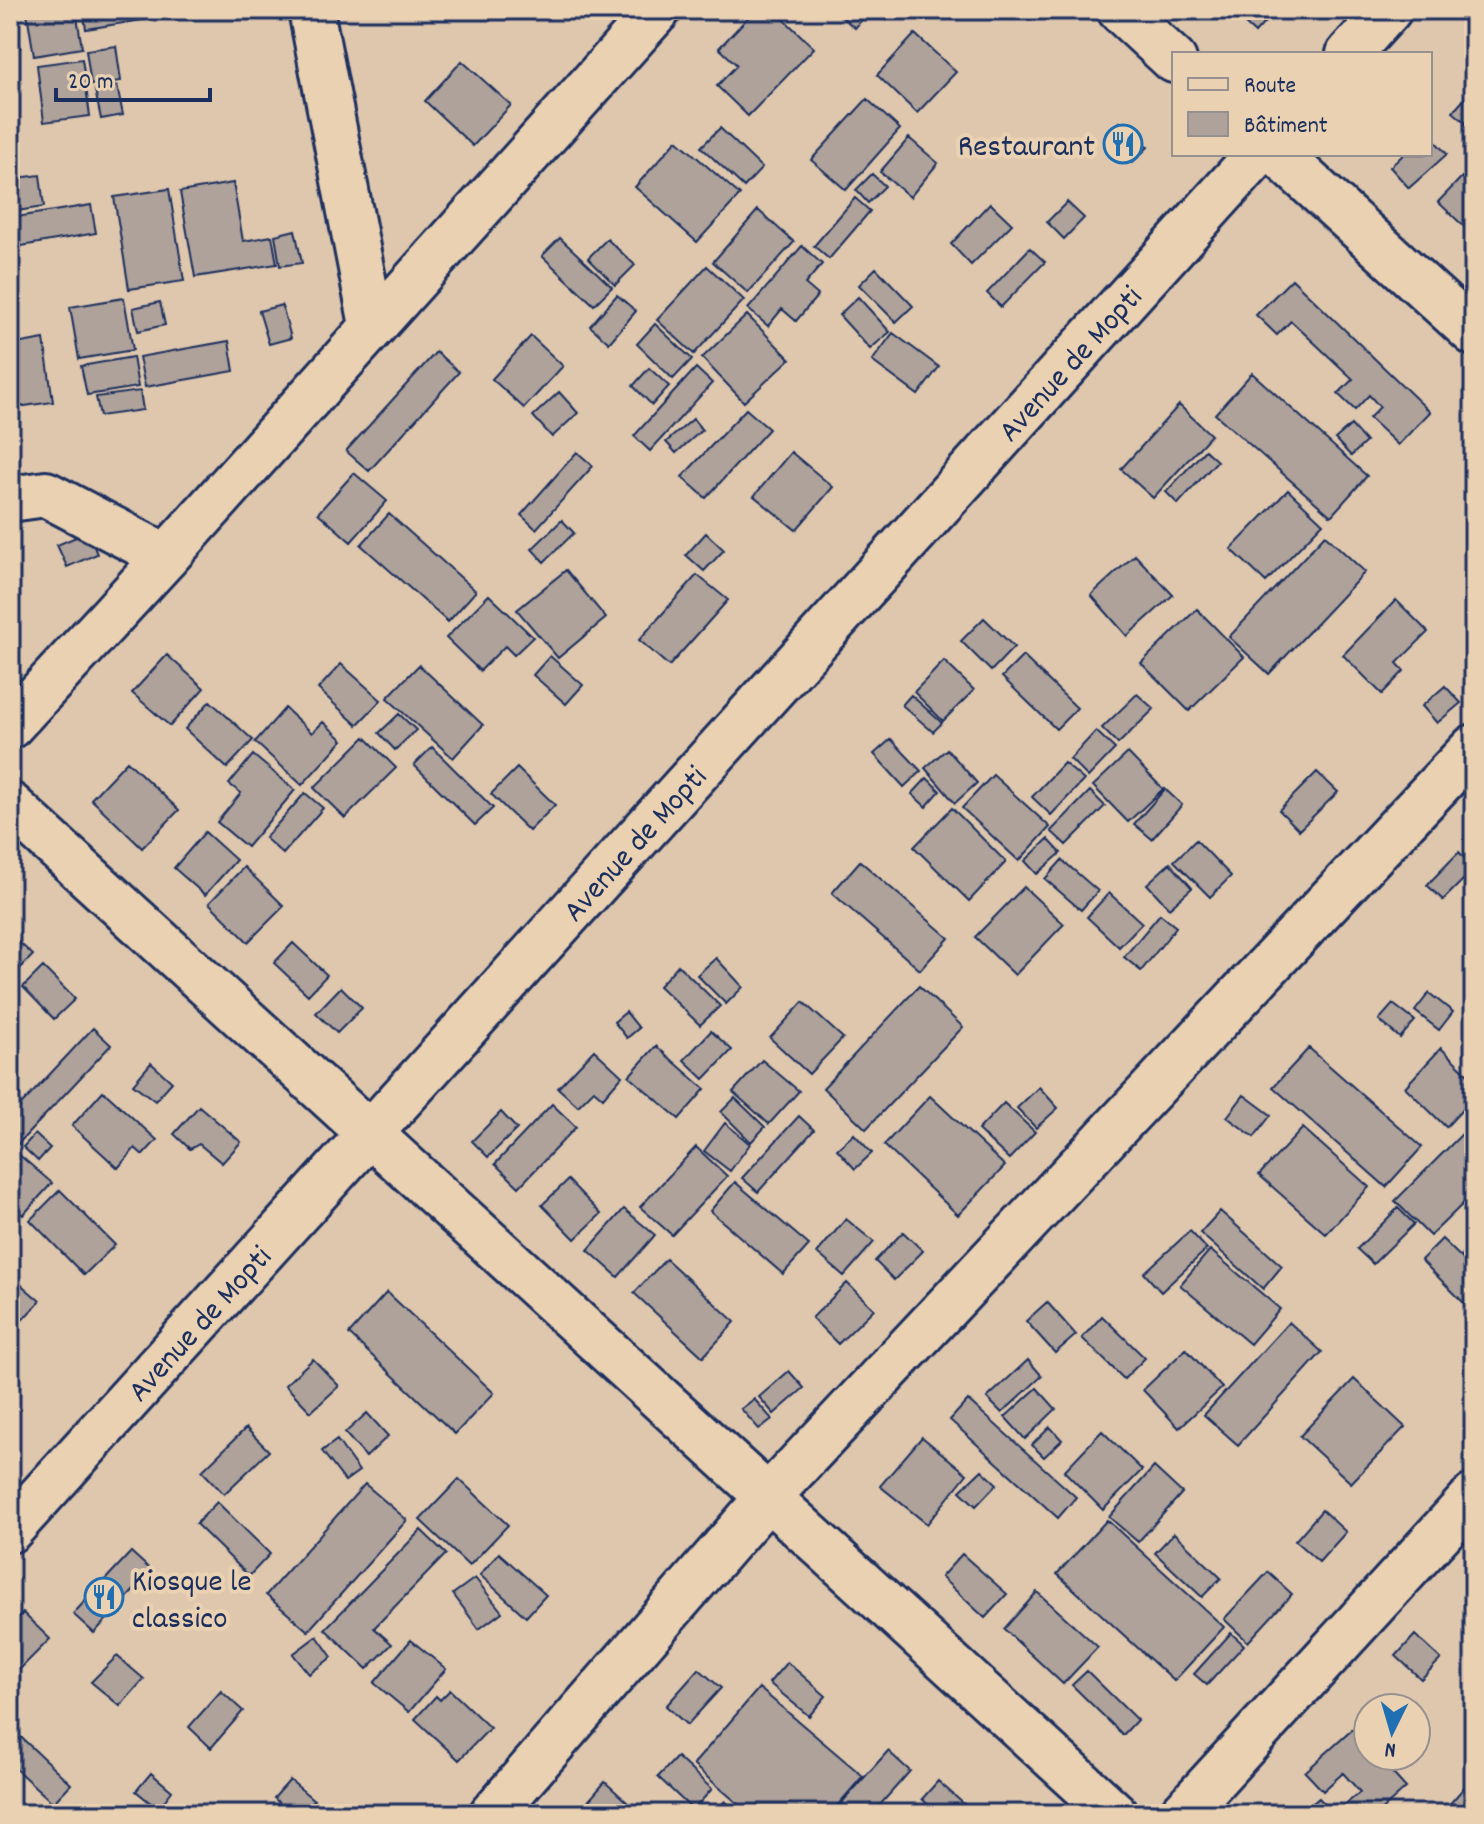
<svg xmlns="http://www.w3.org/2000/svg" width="1484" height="1824" font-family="Dekko,sans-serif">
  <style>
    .building { fill: #aea29a; stroke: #1b2f5e; stroke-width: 2 }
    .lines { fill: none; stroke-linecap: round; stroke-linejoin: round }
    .minor-casing { stroke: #1b2f5e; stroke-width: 50 }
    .tertiary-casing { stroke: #1b2f5e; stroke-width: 50 }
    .minor { stroke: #ead1b2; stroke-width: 44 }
    .tertiary { stroke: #ead1b2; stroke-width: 44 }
    .labels { text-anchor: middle; stroke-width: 8; stroke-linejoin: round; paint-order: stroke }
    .poi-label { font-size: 32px; fill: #1b2f5e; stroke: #ead1b2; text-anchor: end }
    .street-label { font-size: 32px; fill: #1b2f5e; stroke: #ead1b2 }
  </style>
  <rect width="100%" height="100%" fill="#dec7ad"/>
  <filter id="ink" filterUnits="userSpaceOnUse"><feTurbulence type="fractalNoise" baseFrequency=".0125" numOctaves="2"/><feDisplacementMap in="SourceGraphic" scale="16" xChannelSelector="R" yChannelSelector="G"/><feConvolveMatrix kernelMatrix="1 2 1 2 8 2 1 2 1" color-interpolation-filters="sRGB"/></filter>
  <g filter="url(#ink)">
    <path class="building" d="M43,10h33l6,38 -48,8 -7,-43z
      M83,10h83l1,6 -81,13z
      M755,10h19l40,38 -66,68 -31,-30 20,-21 -18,-17z
      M834,10h36l-15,18z
      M1230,10h46l-21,23z
      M17,20l3,28 -10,1v-28z
      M915,34l41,38 -39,41 -40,-38z
      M116,46l5,35 -30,4 -5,-35z
      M82,59l8,57 -46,6 -7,-57z
      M462,61l49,44 -38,41 -48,-45z
      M117,86l6,29 -22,4 -6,-29z
      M1474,88v42l-21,-18z
      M867,99l33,30 -54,61 -35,-30z
      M1474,115v17l-9,-8z
      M1120,122l28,25 -16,16 -27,-24z
      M720,128l42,40 -18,19 -43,-40z
      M1430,136l17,18 -38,34 -19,-21 14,-13h26z
      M909,138l29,25 -28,34 -30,-25z
      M677,140l63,55 -43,47 -62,-55z
      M872,174l13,12 -17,17 -12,-13z
      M40,175l4,32 -34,5v-33z
      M1462,177l12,11v48l-36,-34z
      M233,183l10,58 29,-5 5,28 -82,13 -15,-85z
      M169,189l15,92 -55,8 -15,-92z
      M855,198l15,13 -41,48 -15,-13z
      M1067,202l17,16 -20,21 -17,-17z
      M990,203l22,21 -41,41 -20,-21z
      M91,205l5,28 -86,15v-30z
      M758,210l36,32 -46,51 -35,-31z
      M295,230l7,33 -22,3 -5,-31z
      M560,238l52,49 -18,18 -52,-49z
      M607,239l28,26 -20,20 -27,-27z
      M802,246l20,18 -17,20 13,11 -22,26 -14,-12 -14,17 -20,-17z
      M1030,248l15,14 -44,45 -14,-14z
      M707,266l37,34 -50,54 -37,-34z
      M876,268l37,38 -17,16 -37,-37z
      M1292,279l138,133 -32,33 -29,-27 11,-11 -11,-12 -14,15 -17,-16 15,-15 -62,-58 -14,14 -21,-20z
      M617,295l19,16 -27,32 -19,-17z
      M858,297l32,35 -20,17 -31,-34z
      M124,298l9,52 -54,9 -9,-52z
      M160,302l5,23 -27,6 -5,-23z
      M282,305l9,33 -22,6 -10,-33z
      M747,315l43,44 -46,43 -42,-44z
      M655,324l37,35 -19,20 -36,-35z
      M893,333l46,34 -21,28 -46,-34z
      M531,336l32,30 -39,42 -32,-29z
      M44,339l9,63 -43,6v-63z
      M229,341l5,30 -89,16 -6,-30z
      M436,352l23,20 -90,99 -23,-20z
      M133,357l5,30 -51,8 -6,-29z
      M649,368l20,18 -17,19 -19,-19z
      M696,368l16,15 -62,68 -16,-15z
      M1252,373l115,103 -36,40 -116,-102z
      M140,391l3,19 -43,6 -4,-19z
      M559,392l19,21 -26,24 -19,-21z
      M1179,405l32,30 -58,63 -32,-29z
      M746,409l23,20 -63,69 -24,-21z
      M693,419l9,11 -26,23 -10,-11z
      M1351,425l15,17 -15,14 -16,-17z
      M1205,450l12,11 -39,43 -12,-12z
      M577,452l16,14 -57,63 -15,-14z
      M791,452l42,35 -37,43 -42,-34z
      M354,473l33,28 -36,41 -33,-29z
      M1288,490l35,33 -57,59 -35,-33z
      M389,514l87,77 -28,31 -87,-77z
      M562,520l12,13 -30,29 -12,-13z
      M88,532l9,22 -30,13 -10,-22z
      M706,533l18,17 -20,21 -18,-16z
      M1325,535l40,37 -96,102 -40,-37z
      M1135,555l38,40 -46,41 -36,-41z
      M566,570l40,48 -48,40 -41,-48z
      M697,575l31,25 -59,66 -30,-26z
      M489,595l44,42 -19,18 -9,-9 -25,25 -34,-33z
      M1396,600l32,32 -31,31 7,8 -22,23 -39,-39z
      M1197,609l47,48 -55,54 -48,-48z
      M984,618l30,29 -23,24 -30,-30z
      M167,655l37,33 -34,38 -38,-33z
      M550,656l33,29 -17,19 -33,-29z
      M1023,656l54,52 -21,21 -54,-52z
      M944,661l30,29 -31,31 -29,-29z
      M341,664l40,36 -24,25 -39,-36z
      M419,665l64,60 -30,33 -66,-60z
      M1445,686l16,17 -24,20 -15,-17z
      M1137,694l17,15 -36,35 -16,-16z
      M911,695l31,28 -9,9 -31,-27z
      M210,701l43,39 -26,28 -42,-39z
      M285,708l27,25 11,-11 20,18 -41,45 -47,-43z
      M399,714l17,16 -21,20 -16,-17z
      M1096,731l19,18 -27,28 -18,-18z
      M365,737l31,31 -51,50 -31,-30z
      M891,739l30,32 -17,16 -30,-33z
      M432,747l61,61 -18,17 -61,-60z
      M947,749l30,34 -22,20 -30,-35z
      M1128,753l35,36 -35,33 -35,-36z
      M253,755l42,35 -48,57 -30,-25 24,-29 -12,-9z
      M127,761l52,49 -37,38 -51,-49z
      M1064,763l20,17 -33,35 -19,-18z
      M517,768l38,37 -26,26 -38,-37z
      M1317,772l21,20 -39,38 -20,-20z
      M993,775l57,52 -31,34 -57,-53z
      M927,778l13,13 -14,16 -14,-13z
      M1165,789l17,16 -30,34 -18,-15z
      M1090,791l15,15 -39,39 -15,-14z
      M305,793l18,15 -40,46 -18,-16z
      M952,808l54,54 -37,39 -55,-54z
      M205,832l31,28 -31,35 -31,-27z
      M1048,839l13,14 -24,21 -12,-13z
      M1196,840l35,36 -21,21 -36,-36z
      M1459,852l15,17 -31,31 -16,-15z
      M1062,860l36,31 -17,19 -36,-31z
      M860,861l89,77 -29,32 -88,-77z
      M1170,863l22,25 -23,20 -22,-24z
      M244,867l40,39 -36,36 -39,-39z
      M1024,887l40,37 -49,51 -40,-38z
      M1109,893l33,30 -23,24 -32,-30z
      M1160,914l16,13 -35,44 -17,-14z
      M10,934l23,21 -20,21 -3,-2z
      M293,943l34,32 -19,20 -34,-32z
      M716,958l27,29 -17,17 -29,-29z
      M678,965l42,41 -20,19 -41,-39z
      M43,967l32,32 -21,20 -31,-32z
      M919,986l44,41 -97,102 -43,-41z
      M341,987l21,21 -25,25 -21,-20z
      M1429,993l24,19 -14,18 -24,-19z
      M803,1002l40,36 -34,36 -39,-36z
      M1393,1004l22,17 -15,17 -21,-18z
      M626,1012l13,16 -12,10 -13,-16z
      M93,1028l18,17 -93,99 -8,-7v-20z
      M711,1031l21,19 -28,29 -20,-19z
      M656,1046l49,43 -26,30 -50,-43z
      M1309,1048l113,99 -36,40 -113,-100z
      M1441,1048l33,32v17l-28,30 -41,-40z
      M594,1050l28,26 -19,22 -9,-8 -16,16 -20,-18z
      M762,1060l37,31 -30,33 -36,-32z
      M151,1063l21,19 -17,19 -22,-17z
      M1039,1087l19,21 -22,20 -19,-20z
      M103,1091l54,49 -14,15 -8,-7 -17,20 -46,-42z
      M1244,1095l27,20 -17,22 -27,-20z
      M930,1096l75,70 -47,49 -74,-70z
      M735,1098l30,29 -14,15 -30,-30z
      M1004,1103l31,29 -26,27 -31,-29z
      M552,1104l24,23 -57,60 -24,-23z
      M199,1106l42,36 -19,21 -23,-19 -9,5 -16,-15z
      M501,1112l16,17 -29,28 -16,-16z
      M1474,1115v20l-10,-10z
      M799,1116l15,14 -56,62 -16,-14z
      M725,1123l25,21 -20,27 -26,-20z
      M1303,1128l66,59 -43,47 -67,-59z
      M1463,1133l11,11v49l-44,43 -35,-35z
      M35,1134l15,14 -12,13 -15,-14z
      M854,1134l18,19 -17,16 -18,-20z
      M10,1147l42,36 -29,32 -13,-11z
      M696,1147l31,29 -55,59 -32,-28z
      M568,1180l33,34 -26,25 -33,-34z
      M735,1182l74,63 -26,29 -73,-63z
      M60,1190l55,55 -31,30 -54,-55z
      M1398,1208l16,16 -41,40 -16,-15z
      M624,1209l31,26 -37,42 -30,-27z
      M1220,1211l62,55 -19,23 -63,-56z
      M846,1219l28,23 -30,34 -27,-23z
      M1190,1231l17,18 -46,43 -17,-19z
      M903,1232l20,19 -29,29 -19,-19z
      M1442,1239l32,31v43l-53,-53z
      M1474,1240v24l-12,-10z
      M1210,1250l70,59 -30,35 -70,-59z
      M666,1259l69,63 -32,35 -69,-64z
      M18,1282l22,19 -30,32v-42z
      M847,1283l27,26 -36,35 -26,-26z
      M387,1292l107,101 -39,41 -106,-100z
      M1047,1302l29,33 -21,18 -29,-32z
      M1102,1316l43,42 -21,21 -42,-41z
      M1289,1322l33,30 -84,93 -34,-30z
      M1186,1349l36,39 -43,40 -36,-38z
      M313,1359l26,27 -28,26 -26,-27z
      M1028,1360l14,16 -40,37 -15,-15z
      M789,1371l15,17 -30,26 -15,-17z
      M1354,1379l51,48 -54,56 -51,-47z
      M1037,1388l19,21 -31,30 -20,-22z
      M754,1399l18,20 -13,10 -18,-20z
      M968,1400l108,97 -18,21 -108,-98z
      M367,1413l21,23 -22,21 -21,-24z
      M1050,1427l12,13 -18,17 -12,-12z
      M246,1428l23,23 -45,43 -22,-23z
      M1102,1431l40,39 -39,40 -39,-39z
      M922,1437l45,37 -40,50 -47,-38z
      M337,1440l22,31 -14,10 -23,-30z
      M1154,1467l28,26 -44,49 -29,-25z
      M982,1470l15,14 -21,22 -16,-15z
      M459,1479l49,46 -39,41 -49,-46z
      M365,1484l42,36 -99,111 -42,-36z
      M217,1502l53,52 -21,22 -53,-52z
      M1322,1510l24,22 -27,30 -24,-21z
      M1107,1520l117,107 -50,54 -117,-107z
      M421,1530l25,24 -72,74 18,16 -25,25 -42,-40z
      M1174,1533l47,45 -19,19 -47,-44z
      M131,1552l21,19 -58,62 -21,-19z
      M499,1553l47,42 -20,22 -46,-42z
      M962,1554l45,40 -22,24 -44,-41z
      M1268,1572l24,22 -44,48 -24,-23z
      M475,1578l27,34 -23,17 -26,-35z
      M1037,1592l61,55 -35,37 -59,-55z
      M23,1613l27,26 -40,40v-53z
      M1231,1633l13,12 -37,40 -13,-11z
      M1415,1635l26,24 -20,20 -25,-23z
      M317,1636l15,21 -23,17 -16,-20z
      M411,1640l35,29 -37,43 -35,-29z
      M117,1656l27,23 -24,27 -29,-24z
      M787,1662l39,34 -17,20 -40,-33z
      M699,1669l22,19 -34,37 -21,-19z
      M1087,1671l50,49 -14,15 -51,-50z
      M759,1688l104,88 -33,38h-80l-57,-49z
      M450,1690l40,38 -31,32 -44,-41 21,-23 4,4z
      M221,1691l22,20 -32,37 -22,-21z
      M10,1727l61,57 -18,19 -43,-39z
      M1353,1729l15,16v11h9l29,32 -29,26h-34l-4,-4 21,-18 -17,-19 -20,18 -18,-19z
      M888,1751l22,20 -38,43h-26l-8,-7z
      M677,1757l35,32 -19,21 -35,-33z
      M151,1773l21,18 -14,18 -22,-18z
      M1474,1776v38h-33z
      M290,1780l24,20 -14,14h-9l-17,-16z
      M938,1781l36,32 -1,1h-35l-16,-15z
      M605,1782l35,32h-63z
      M1319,1798l15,16h-34z
      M725,1801l15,13h-27z
      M90,1804l11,10h-20z"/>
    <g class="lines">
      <defs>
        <path id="minor" d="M311,10l61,315
          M1120,10l54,50
          M1278,154l196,179
          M10,499l36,-5 120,63
          M10,726l156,-169 492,-547
          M10,805l1105,1009
          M492,1814l276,-317 706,-750
          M1182,1814l292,-318"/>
        <g id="tertiary">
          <path d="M1349,54l40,-44"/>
          <path id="s1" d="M10,1530l1248,-1376"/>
        </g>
      </defs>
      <use href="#minor" class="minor-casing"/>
      <use href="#tertiary" class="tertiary-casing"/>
      <use href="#minor" class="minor"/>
      <use href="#tertiary" class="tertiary"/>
    </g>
  </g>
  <defs>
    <symbol id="restaurant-ring" viewBox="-11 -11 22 22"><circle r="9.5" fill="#ead1b2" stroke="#1f6fb2" stroke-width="1.5"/><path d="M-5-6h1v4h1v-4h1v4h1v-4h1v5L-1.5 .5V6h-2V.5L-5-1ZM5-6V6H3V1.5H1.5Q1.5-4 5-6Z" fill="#1f6fb2"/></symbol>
  </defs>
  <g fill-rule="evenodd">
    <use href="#restaurant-ring" x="1101" y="122" width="44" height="44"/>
    <use href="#restaurant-ring" x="82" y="1575" width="44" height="44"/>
  </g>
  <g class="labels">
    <g class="poi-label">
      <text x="1095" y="155">Restaurant</text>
      <text x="132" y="1590" text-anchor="start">Kiosque le<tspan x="132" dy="37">classico</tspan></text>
    </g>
    <g class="street-label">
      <text dy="11" stroke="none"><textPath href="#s1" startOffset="1576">Avenue de Mopti</textPath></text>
      <text dy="11" stroke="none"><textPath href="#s1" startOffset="928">Avenue de Mopti</textPath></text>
      <text dy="11" stroke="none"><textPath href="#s1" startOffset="280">Avenue de Mopti</textPath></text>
    </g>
  </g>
  <rect width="1484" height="1824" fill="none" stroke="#ead1b2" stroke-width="40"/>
  <rect x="20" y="20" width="1444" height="1784" fill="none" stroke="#1b2f5e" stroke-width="3" filter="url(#ink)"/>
  <rect x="1172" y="52" width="260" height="104" fill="#ead1b2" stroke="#979090" stroke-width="2"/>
  <rect x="1188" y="78" width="40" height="12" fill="#ead1b2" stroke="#979090" stroke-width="2"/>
  <text x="1244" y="92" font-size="24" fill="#1b2f5e">Route</text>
  <rect x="1188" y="112" width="40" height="24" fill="#aea29a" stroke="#979090" stroke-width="2"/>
  <text x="1244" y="132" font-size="24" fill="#1b2f5e">Bâtiment</text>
  <g transform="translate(1392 1732) rotate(185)"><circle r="38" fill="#ead1b2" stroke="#979090" stroke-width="2"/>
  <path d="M0-6L14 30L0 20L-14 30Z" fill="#1f6fb2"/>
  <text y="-12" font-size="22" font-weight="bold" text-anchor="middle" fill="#1b2f5e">N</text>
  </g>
  <path d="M56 88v12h154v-12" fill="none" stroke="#1b2f5e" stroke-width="4"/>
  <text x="68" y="88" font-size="24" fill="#1b2f5e" stroke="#ead1b2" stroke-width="6" paint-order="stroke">20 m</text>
</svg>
